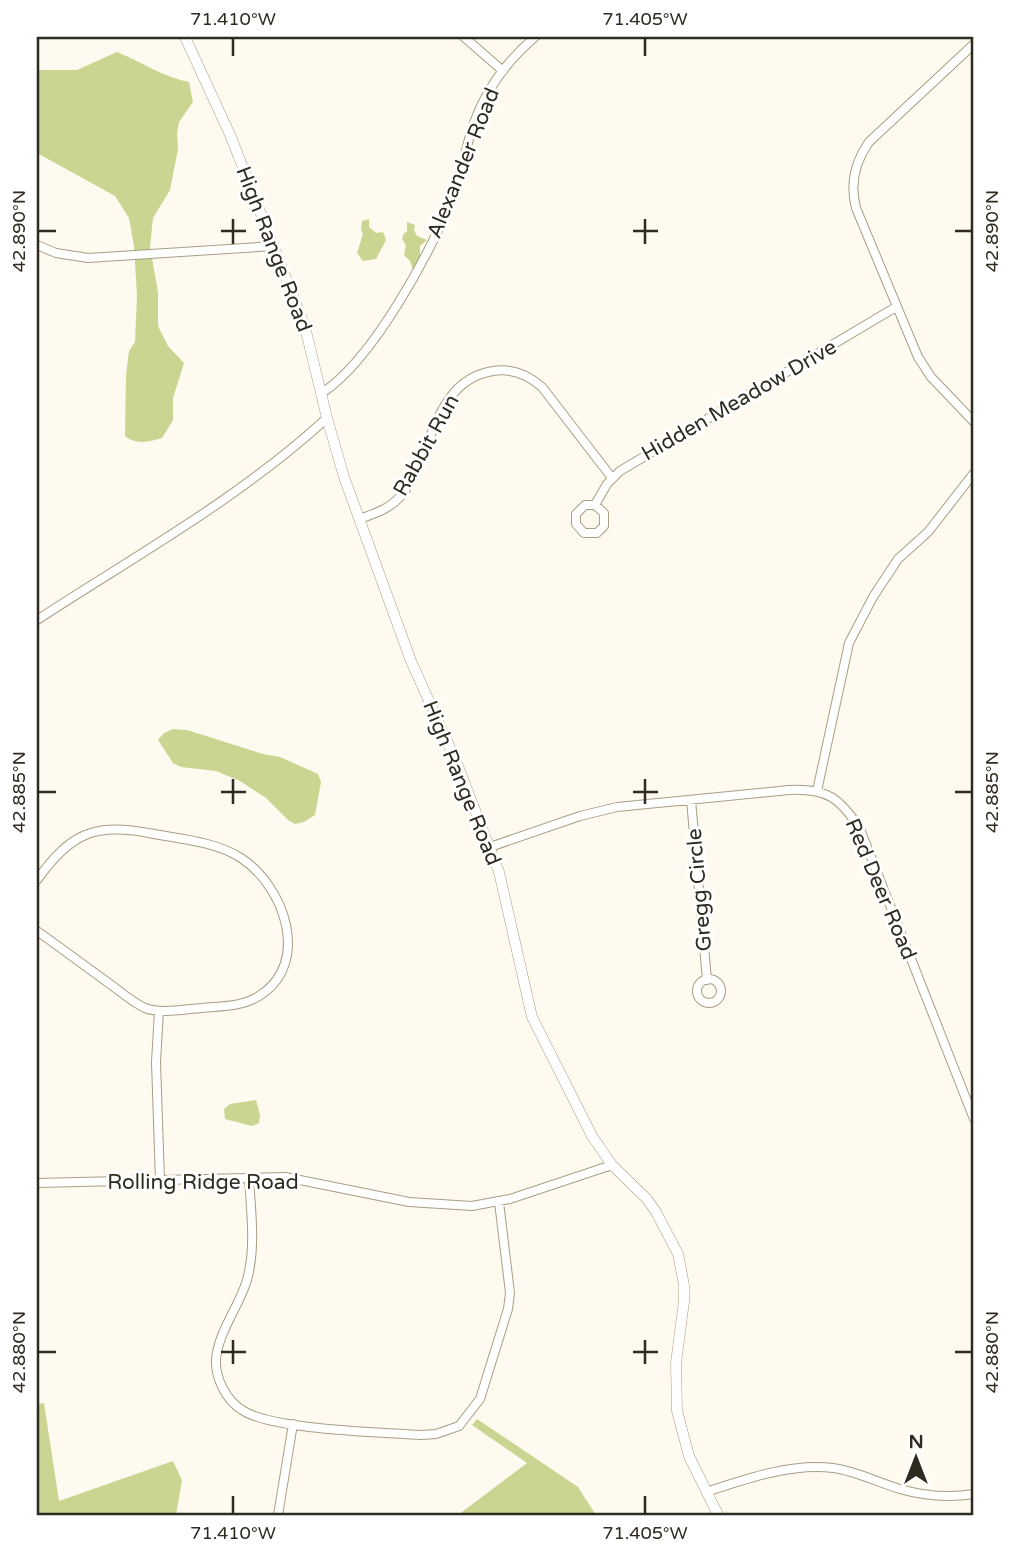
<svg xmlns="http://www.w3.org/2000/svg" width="1011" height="1552" font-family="'Varela Round',sans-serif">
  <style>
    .green { fill: #c9d590 }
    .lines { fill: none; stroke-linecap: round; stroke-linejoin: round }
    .minor-casing { stroke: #a89e83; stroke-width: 10 }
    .tertiary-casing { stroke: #a89e83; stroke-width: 11 }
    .minor { stroke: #fff; stroke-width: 8 }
    .tertiary { stroke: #fff; stroke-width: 10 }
    .ticks { fill: none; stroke: #2f2b20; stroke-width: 2.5 }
    .labels { text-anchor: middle; stroke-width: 6; stroke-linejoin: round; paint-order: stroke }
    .street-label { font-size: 21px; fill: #2f2b20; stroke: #fff }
    .neatline { fill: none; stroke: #2f2b20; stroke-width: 2.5 }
    .ticks-label { font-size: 18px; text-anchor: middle; fill: #2f2b20 }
  </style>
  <rect width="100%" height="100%" fill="#fefaef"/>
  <path class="green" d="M117,52c25,10 46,25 72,30l4,20 -14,20 -2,11 1,16 -8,41 -17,28 -3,29 8,45v34l10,20 16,17 -11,35v22l-11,18c-13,4 -26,7 -37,-2l1,-60 3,-25 6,-9 2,-46 -3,-50 -5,-28 -14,-22 -78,-43v-83h40z
    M369,219v8l7,6 7,-1 3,8 -10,19 -13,2 -6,-8 6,-19 -2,-4 1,-9z
    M407,222l8,3 -1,5 3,6 10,4 -7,6v11l-7,13 -3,-9 -6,-6 2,-10 -4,-6 2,-6 3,-1z
    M173,729l14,1 76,24 17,3 38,17 3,8 -6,33 -11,7 -9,2 -7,-4 -22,-22 -26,-17 -24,-10 -35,-4 -8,-4 -15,-23 6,-7z
    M256,1100l4,15 -1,8 -7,3 -27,-7 -1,-10 6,-5z
    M44,1403l15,98 114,-40 9,19 -6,35h-139v-111z
    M477,1419l101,68 18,28h-138l69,-52 -55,-38z"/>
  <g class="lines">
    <defs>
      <path id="minor" d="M464,37l39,34
        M974,44l-105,98c-14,20 -19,43 -13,66l62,149 13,20 43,45
        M37,245l19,8 32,5 186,-12
        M322,393c52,-34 111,-144 133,-203 8,-22 11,-45 19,-67 12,-34 34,-63 61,-86
        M595,505h-10l-9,9v10l8,9h13l7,-7v-13l-9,-8 12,-21 13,-13 276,-164
        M359,519c18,-6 33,-11 45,-27 29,-40 30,-112 89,-121 18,-3 35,4 49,16l70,91
        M37,620c98,-64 203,-122 290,-202
        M817,791l32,-148 24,-46 25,-38 30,-27 46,-59
        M691,800l16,180
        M490,847l90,-31 37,-9 172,-17c38,-2 51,8 71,39l114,290
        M37,880c34,-48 59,-58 117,-46 28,5 62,8 87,24 43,28 71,105 18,138 -17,11 -38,10 -57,12 -17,1 -41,6 -57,0 -13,-6 -24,-16 -35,-24 -25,-18 -49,-36 -73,-53
        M697 991a12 12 0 1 1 24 0a12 12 0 1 1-24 0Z
        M159,1011l-3,51 4,119
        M249,1178c2,33 7,70 -2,102 -8,27 -28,50 -31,79 -1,19 10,41 26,51 30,20 138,22 179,25l15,-1 23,-8 21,-27 28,-90 2,-16 -11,-91
        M37,1183l248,-6 124,25 63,4 38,-7 102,-34
        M706,1492c39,-13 85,-29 127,-24 23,3 44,14 67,21 24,7 49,9 74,5
        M278,1515l15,-91"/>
      <path id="tertiary" d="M185,37l46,100 74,190 22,91 17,59 67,184 45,100 43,111 33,145 60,119 20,29 35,34 9,13 22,42 6,31v16l-8,62 1,48 12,45 29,59"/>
    </defs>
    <use href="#minor" class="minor-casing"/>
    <use href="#tertiary" class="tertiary-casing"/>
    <use href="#minor" class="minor"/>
    <use href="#tertiary" class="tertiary"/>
  </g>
  <path class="ticks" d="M233,38v18M645,38v18M233,219v25M645,219v25M38,231h18M221,231h25M633,231h25M955,231h17M233,779v25M645,779v25M38,792h18M221,792h25M633,792h25M955,792h17M233,1340v24M645,1340v24M38,1352h18M221,1352h25M633,1352h25M955,1352h17M233,1496v18M645,1496v18"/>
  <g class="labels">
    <g class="street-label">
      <text transform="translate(463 163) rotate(-68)" y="7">Alexander Road</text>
      <text transform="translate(274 249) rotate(69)" y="7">High Range Road</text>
      <text transform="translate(739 400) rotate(-30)" y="7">Hidden Meadow Drive</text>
      <text transform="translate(426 445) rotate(-61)" y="7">Rabbit Run</text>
      <text transform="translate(462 783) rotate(68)" y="7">High Range Road</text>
      <text transform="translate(881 889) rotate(67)" y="7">Red Deer Road</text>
      <text transform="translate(699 890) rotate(-95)" y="7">Gregg Circle</text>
      <text x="203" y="1189">Rolling Ridge Road</text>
    </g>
  </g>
  <rect width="1011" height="1552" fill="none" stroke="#ffffff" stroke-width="77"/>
  <g transform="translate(916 1458)" stroke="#ffffff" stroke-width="5" paint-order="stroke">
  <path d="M0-5L12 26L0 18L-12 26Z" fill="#2f2b20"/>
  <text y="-10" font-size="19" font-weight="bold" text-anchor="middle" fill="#2f2b20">N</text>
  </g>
  <rect x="38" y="38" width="934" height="1476" class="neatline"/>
  <g class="ticks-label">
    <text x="233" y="25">71.410°W</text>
    <text x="645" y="25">71.405°W</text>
    <text transform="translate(19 231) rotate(-90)" y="6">42.890°N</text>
    <text transform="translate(992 231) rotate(-90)" y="6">42.890°N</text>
    <text transform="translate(19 792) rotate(-90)" y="6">42.885°N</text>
    <text transform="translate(992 792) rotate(-90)" y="6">42.885°N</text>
    <text transform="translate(19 1352) rotate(-90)" y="6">42.880°N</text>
    <text transform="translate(992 1352) rotate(-90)" y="6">42.880°N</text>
    <text x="233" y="1539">71.410°W</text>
    <text x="645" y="1539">71.405°W</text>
  </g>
</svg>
